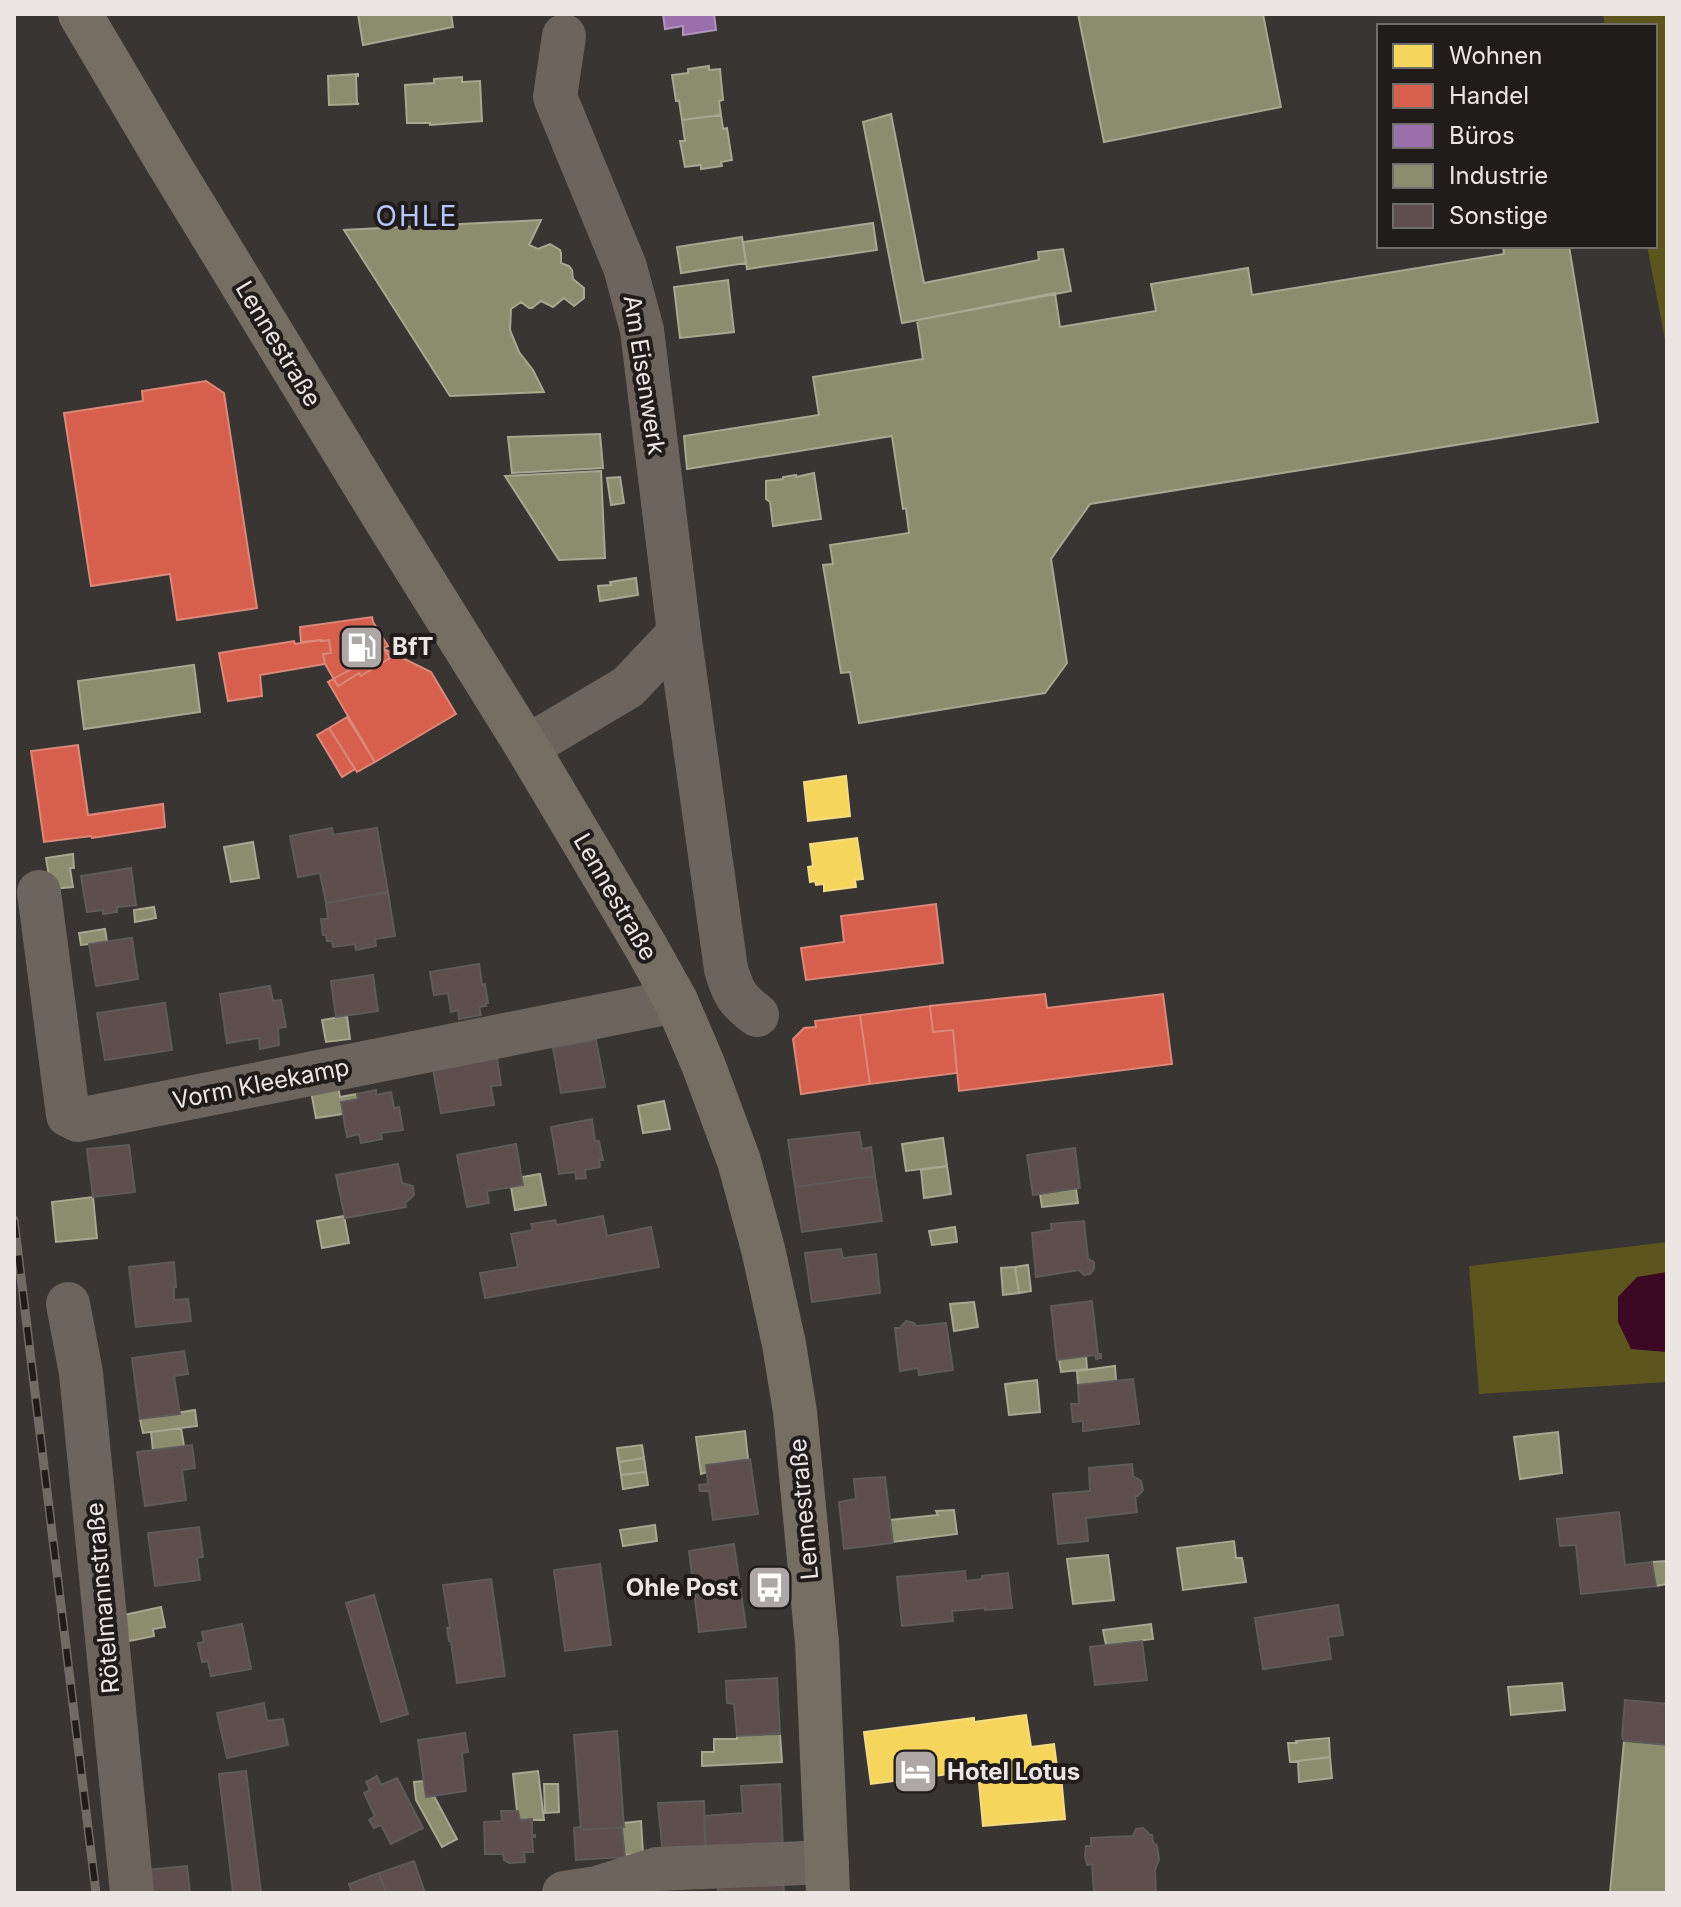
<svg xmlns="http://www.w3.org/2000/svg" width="1681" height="1907" font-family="Inter,sans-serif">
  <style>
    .green { fill: #5c551e }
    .water { fill: #3c0823 }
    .homes { fill: #f6d55c; stroke: #f3da85; stroke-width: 2 }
    .shops { fill: #d6604d; stroke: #dc887a; stroke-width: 2 }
    .offices { fill: #9970ab; stroke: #b293bc; stroke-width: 2 }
    .industry { fill: #8c8c6e; stroke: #a8a791; stroke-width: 2 }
    .building { fill: #5e4e4d; stroke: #5e5b5a; stroke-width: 2 }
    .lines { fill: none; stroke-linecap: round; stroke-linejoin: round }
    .minor { stroke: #6d655d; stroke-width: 44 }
    .major { stroke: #776e63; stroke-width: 44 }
    .rail-casing { stroke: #706b65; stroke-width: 9 }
    .rail { stroke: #201c1b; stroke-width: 6; stroke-dasharray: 18; stroke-linecap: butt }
    .labels { text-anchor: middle; stroke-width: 8; stroke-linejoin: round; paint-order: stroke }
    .street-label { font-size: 24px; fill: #ebe6e4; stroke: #201c1b }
    .poi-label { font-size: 24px; font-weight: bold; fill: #ebe6e4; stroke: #201c1b; text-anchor: start }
    .quarter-label { font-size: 28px; letter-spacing: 2px; fill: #b8c6fe; stroke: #201c1b }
  </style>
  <rect width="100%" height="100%" fill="#393533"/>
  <path class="green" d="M1603,14h64v336l-20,-104h8v-220h-50z
    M1667,1242v140l-188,12 -10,-128z"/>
  <path class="water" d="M1667,1272v80l-36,-3 -13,-27v-25l19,-20z"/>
  <path class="homes" d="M846,776l4,40 -42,5 -4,-39z
    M857,838l6,41 -8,1 1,7 -32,4v-7l-8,1 -1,-4 -5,1 -2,-15 5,-1 -3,-22z
    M1026,1715l5,32 23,-3 4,31h3l4,44 -82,7 -4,-43 23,-3 -3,-16 -19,2 1,4 -110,14 -7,-52 110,-14v4z"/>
  <path class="shops" d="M206,381l18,12 33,215 -80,12 -7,-46 -79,12 -27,-173 79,-12 -1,-10z
    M372,617l1,5 15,24 -5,2 7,10 -29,18 -2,-3 -21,13 -13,-22 -2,-10 8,-1 -2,-13 -8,1v-1l-20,2 -1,-15z
    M321,640v1l8,-1 2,13 -8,1 2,10 -65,11 2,21 -34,5 -9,-48 75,-12 1,3z
    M380,647l51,25 25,42 -81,48 -47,-80 27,-15 -10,-17z
    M347,717l28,45 -18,10 -28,-44z
    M329,728l26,41 -13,8 -25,-42z
    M78,745l10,70 75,-11 2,23 -73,11 -1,-2 -47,6 -13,-91z
    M936,904l7,59 -137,17 -5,-32 43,-6 -3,-26z
    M1045,994l2,14 116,-14 9,70 -213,27 -6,-61 -20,2 -3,-26z
    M930,1006l3,26 20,-2 4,43 -87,11 -10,-69z
    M860,1015l10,69 -69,10 -8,-55 11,-11 12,-1 -1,-6z"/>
  <path class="offices" d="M663,14h51l2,16 -33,5v-9l-18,3z"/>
  <path class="industry" d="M358,14h93l2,13 -90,18z
    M1078,14h185l18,93 -177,35z
    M709,66v4l11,-1 3,31 -4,1 2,14 -39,5 -3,-19h-3l-4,-26 16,-2v-4z
    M358,74v2h-2l1,27 2,1 -30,1 -1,-29z
    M462,77v5l18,-1 2,40 -52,4v-2h-23l-2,-38 29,-2v-4z
    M891,114l33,169 115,-23 -1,-8 25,-3 8,42 -169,32 -39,-201z
    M721,115l2,14 4,-1 5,32 -11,2 1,4 -21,3v-4l-16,2 -5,-26h5l-3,-21z
    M541,220l-12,25 9,4 12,-5 10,6 1,3v10l8,3 3,4 1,9 11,9v10l-10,8 -10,-8 -11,9 -12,-6 -9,7h-3l-8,-6 -10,7 -1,21 9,22 14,18 11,22 -94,4 -106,-166z
    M873,223l4,27 -130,19 -4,-27z
    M742,237l4,26 -65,10 -4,-26z
    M1503,246h66l29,176 -508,82 -39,55 16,104 -22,30 -186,30 -9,-51 -9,1 -18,-108 10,-1 -3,-19 79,-12 -3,-25 -3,1 -11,-73 -205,33 -3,-33 135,-21 -6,-38 110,-18 -6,-39 138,-27 5,34 96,-16 -5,-27 97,-16 4,27 252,-41z
    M728,280l6,52 -54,6 -6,-51z
    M600,434l3,34 -91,5 -4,-36z
    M601,471l4,87 -46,2 -54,-84z
    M814,473l7,46 -48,7 -3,-24 -4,-3v-18l17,-2v-2l13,-2v2z
    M620,477l4,26 -13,2 -4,-27z
    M636,578l2,17 -38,6 -2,-15 13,-1 -1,-3z
    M194,665l6,47 -116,17 -6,-48z
    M253,842l6,36 -28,4 -7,-35z
    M73,854l1,14h-4l3,19 -22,2 -5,-31z
    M154,907l2,11 -21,4 -1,-12z
    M105,929l2,13 -26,3 -2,-12z
    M347,1016l3,23 -24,3 -4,-22z
    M338,1086l2,11 17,-3 1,5 -17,3 2,12 -27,4 -5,-27z
    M664,1101l6,28 -27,4 -5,-27z
    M943,1138l4,28 -41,5 -4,-27z
    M947,1166l4,28 -27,4 -3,-28z
    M540,1174l6,31 -31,5 -4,-23 12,-2 -1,-8z
    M1076,1189l2,14 -36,4 -2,-13z
    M93,1197l4,41 -41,4 -4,-40z
    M344,1216l5,27 -27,5 -5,-27z
    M955,1227l2,15 -25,3 -3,-14z
    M1028,1265l3,26 -12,2 -4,-26z
    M1015,1267l4,26 -16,2 -2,-27z
    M974,1302l4,25 -24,4 -4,-27z
    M1086,1356l1,13 -26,3 -2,-13z
    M1115,1366l1,15 -38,4 -1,-14z
    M1037,1380l3,32 -31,3 -4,-31z
    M195,1410l2,16 -54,7 -3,-14z
    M181,1428l3,18 -31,5 -2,-19z
    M745,1431l3,28 -42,6 1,7 -6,2 -5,-37z
    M1558,1432l4,41 -42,6 -6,-42z
    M642,1445l2,13 -25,4 -2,-14z
    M644,1458l2,14 -25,3 -2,-13z
    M646,1472l2,13 -25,4 -2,-14z
    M954,1510l3,24 -64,8 -3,-22 48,-5 -2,-4z
    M655,1525l2,16 -34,5 -3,-16z
    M1234,1541l2,17h6l4,24 -63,8 -6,-42z
    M1108,1555l6,45 -41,4 -6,-45z
    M1667,1561v23l-11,2 -4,-24z
    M161,1607l4,20 -12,2 1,7 -25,5 -5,-26z
    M1151,1624l2,15 -47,6 -3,-15z
    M1562,1683l3,27 -54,5 -3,-28z
    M780,1734l2,28 -80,4v-14h12v-13h23v-3z
    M1329,1738l1,19 -40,5 -2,-19h9l-1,-2z
    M1624,1741l43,4v148h-57z
    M1330,1757l2,21 -33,4 -1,-21z
    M538,1771l6,49h-24l-2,-9h-1l-4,-37z
    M424,1781l2,16 8,-1 23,43 -15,8 -26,-47 -2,-18z
    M544,1784h14l1,28 -14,1z
    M641,1821l2,33 -18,1 -3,-28h2v-4z"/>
  <path class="building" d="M332,828l1,7 44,-7 11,64 -62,11 -6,-30 -22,4 -8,-41z
    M131,868l5,37 -19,2v5l-14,2v-4l-16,2 -6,-36z
    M388,892l7,44 -20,3 1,7 -20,4 -1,-6 -22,3 -1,-6h-5l-1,-6h-3l-2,-16h7l-2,-16z
    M132,938l6,41 -42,7 -7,-42z
    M479,964l3,21 3,-1 3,19h-2v3l-7,1 2,8 -22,4 -1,-9 -7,2 -3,-19 -14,2 -4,-23z
    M373,975l5,36 -42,6 -5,-36z
    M270,986l3,15 8,-1 5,27 -8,1 1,17 -19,4 -1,-11 -32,5 -7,-49z
    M165,1003l7,47 -67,10 -8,-47z
    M596,1040l9,47 -44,6 -8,-45z
    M497,1058l4,27 -10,1 3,19 -53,8 -8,-44z
    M376,1090v5l15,-3 3,16 5,-1 4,23 -22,3 1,6 -21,4 -2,-9 -12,3 -6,-35 17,-3 -1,-5z
    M592,1119l3,22h4l4,19h-4l1,7 -15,3 1,8 -10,1 -1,-7 -16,2 -8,-47z
    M859,1132l3,17 9,-2 4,29 -80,11 -7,-47z
    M516,1144l7,41 -36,6 2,12 -22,4 -10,-52z
    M129,1145l6,47 -42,5 -6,-48z
    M1075,1148l5,40 -47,7 -6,-40z
    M398,1164l4,19 11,3 1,9 -9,8 1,4 -61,11 -9,-43z
    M875,1176l7,45 -80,11 -7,-45z
    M603,1216l4,20 44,-9 8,40 -174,31 -5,-25 38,-6 -7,-33 22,-4 -2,-6 24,-4 2,5z
    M1084,1221l4,38 6,3v7l-4,5 -6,1 -5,-5 -43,7 -4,-44 20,-3 -1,-6z
    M841,1249l2,9 33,-4 4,39 -68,9 -7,-49z
    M174,1262l2,25h-2v13l14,-1 3,22 -55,6 -7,-60z
    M1092,1301l6,53h3v4l-5,1 -1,-4 -38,5 -6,-54z
    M906,1321l8,2 2,3 30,-3 7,47 -34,5 -1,-7 -18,3 -5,-43h5z
    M184,1351l4,23 -14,2 6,38 -40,5 -8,-61z
    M1133,1379l6,45 -56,7v-10l-10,1 -2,-18h8l-1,-19z
    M192,1445l3,23 -13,2 4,30 -41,6 -8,-54z
    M750,1459l8,55 -45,6 -4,-29h-9l-1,-6 9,-1 -2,-19z
    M1132,1464l1,12 8,5 2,9 -5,6h-3l2,16 -51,6 2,23 -30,3 -5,-50 37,-3 -1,-23z
    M885,1477l8,66 -49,6 -5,-47 17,-3 -2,-20z
    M1619,1512l6,53 27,-3 4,24 -75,8 -5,-49 -16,1 -3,-27z
    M199,1527l4,30 -6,1 3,22 -45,6 -7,-53z
    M734,1544l12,83 -47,5 -10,-81z
    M600,1564l11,81 -46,6 -11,-81z
    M965,1571l1,10 16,-2v-3l26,-3 4,35 -27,2v-2l-33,3 1,10 -51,5 -5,-49z
    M491,1579l14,97 -48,7 -6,-42h-2l-2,-13h3l-7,-43z
    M374,1595l34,119 -27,8 -35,-119z
    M1338,1605l5,30 -15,2 3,22 -68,10 -8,-51z
    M242,1624l9,45 -40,7 -3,-15 -6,1 -4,-19 6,-1 -2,-10z
    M1142,1641l5,39 -52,5 -5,-38z
    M777,1678l3,56 -43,2 -3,-32 -7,-1 -1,-22z
    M1625,1700l42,4v41l-43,-4 -2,-4z
    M264,1703l3,18 16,-2 5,26 -61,13 -10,-45z
    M617,1731l7,96 -43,3 -7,-95z
    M465,1733l3,19 -6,1 4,38 -40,6 -8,-57z
    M246,1771l15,122h-28l-14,-119z
    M377,1776l4,9 16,-7 26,50 -32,16 -10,-19 -7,3 -5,-8 6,-4 -11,-23 6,-3 -4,-8z
    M780,1784l3,67 -77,3 -2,-38 39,-3 -2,-27z
    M704,1801l2,53 -43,2 -5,-53z
    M501,1811h17l2,9 12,-1v16h3v2h-3l1,15h-9l1,10 -16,1 -5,-3 -1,-6h-18l-1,-32 18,-1z
    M581,1827v3l41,-3 3,30 -49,3 -2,-32z
    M1143,1828l7,7h2l1,7 4,4 2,14 -4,10 1,23h-62l-2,-29 -5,1 -2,-9 1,-10h5v-8l42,-2 3,-7z
    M414,1861l11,32h-39l-7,-20z
    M187,1866l3,27h-40l-3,-23z
    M379,1873l7,20h-34l-3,-9z
    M783,1880l1,13h-66v-7z"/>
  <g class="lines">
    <path class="minor" d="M564,36l-9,61 70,170 17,63 37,303 47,336c7,24 11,31 31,46
      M527,747l101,-60 51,-54
      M39,892l29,223 10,5 598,-119
      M68,1304l13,69 51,520
      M564,1893l33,-5 60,-19 170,-7"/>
    <path class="major" d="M80,14l85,144 214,351 148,238 119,200 30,54 27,63 36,97 24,88 21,95 11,68 22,231 11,250"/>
    <defs>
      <path id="rail" d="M14,1220l82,673"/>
    </defs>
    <use href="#rail" class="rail-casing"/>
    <use href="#rail" class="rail"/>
  </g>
  <defs>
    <symbol id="fuel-square" viewBox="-11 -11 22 22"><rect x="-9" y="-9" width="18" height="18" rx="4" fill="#ada8a6" stroke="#201c1b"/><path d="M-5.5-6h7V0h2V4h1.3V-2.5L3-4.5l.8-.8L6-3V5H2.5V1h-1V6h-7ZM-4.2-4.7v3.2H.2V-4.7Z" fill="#fff"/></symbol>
    <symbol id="bus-square" viewBox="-11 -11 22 22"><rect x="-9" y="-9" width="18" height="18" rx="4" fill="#ada8a6" stroke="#201c1b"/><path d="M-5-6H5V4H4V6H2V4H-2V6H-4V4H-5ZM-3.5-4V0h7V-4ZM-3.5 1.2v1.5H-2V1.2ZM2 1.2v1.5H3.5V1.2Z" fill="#fff"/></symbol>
    <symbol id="hotel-square" viewBox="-11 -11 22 22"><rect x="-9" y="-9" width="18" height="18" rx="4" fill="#ada8a6" stroke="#201c1b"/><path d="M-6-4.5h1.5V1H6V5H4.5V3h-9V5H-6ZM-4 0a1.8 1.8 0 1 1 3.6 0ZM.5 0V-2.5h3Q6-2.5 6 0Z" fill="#fff"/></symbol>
  </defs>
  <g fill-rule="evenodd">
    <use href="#fuel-square" x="336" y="622" width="51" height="51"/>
    <use href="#bus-square" x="744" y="1562" width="51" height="51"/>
    <use href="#hotel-square" x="890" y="1746" width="51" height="51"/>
  </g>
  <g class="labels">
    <g class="street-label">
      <text transform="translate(278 344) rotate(59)" y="8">Lennestraße</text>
      <text transform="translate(644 375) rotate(81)" y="8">Am Eisenwerk</text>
      <text transform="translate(615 897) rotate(60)" y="8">Lennestraße</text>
      <text transform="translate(261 1084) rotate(-11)" y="8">Vorm Kleekamp</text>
      <text transform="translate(804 1509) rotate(-95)" y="8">Lennestraße</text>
      <text transform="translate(103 1598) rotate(-95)" y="8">Rötelmannstraße</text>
    </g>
    <g class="poi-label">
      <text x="392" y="655">BfT</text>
      <text x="738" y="1596" text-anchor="end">Ohle Post</text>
      <text x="947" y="1780">Hotel Lotus</text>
    </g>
    <g class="quarter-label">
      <text x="417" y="226">OHLE</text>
    </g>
  </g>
  <rect width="1681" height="1907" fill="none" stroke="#ebe6e4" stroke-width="32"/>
  <rect x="1377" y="24" width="280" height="224" fill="#201c1b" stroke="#716d6b" stroke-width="2"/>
  <rect x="1393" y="44" width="40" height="24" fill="#f6d55c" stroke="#716d6b" stroke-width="2"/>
  <text x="1449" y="64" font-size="24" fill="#ebe6e4">Wohnen</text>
  <rect x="1393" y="84" width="40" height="24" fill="#d6604d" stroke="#716d6b" stroke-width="2"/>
  <text x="1449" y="104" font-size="24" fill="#ebe6e4">Handel</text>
  <rect x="1393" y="124" width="40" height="24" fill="#9970ab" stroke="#716d6b" stroke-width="2"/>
  <text x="1449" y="144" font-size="24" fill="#ebe6e4">Büros</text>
  <rect x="1393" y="164" width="40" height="24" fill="#8c8c6e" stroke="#716d6b" stroke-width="2"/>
  <text x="1449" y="184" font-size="24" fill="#ebe6e4">Industrie</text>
  <rect x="1393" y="204" width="40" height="24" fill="#5e4e4d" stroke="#716d6b" stroke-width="2"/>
  <text x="1449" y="224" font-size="24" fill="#ebe6e4">Sonstige</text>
</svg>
